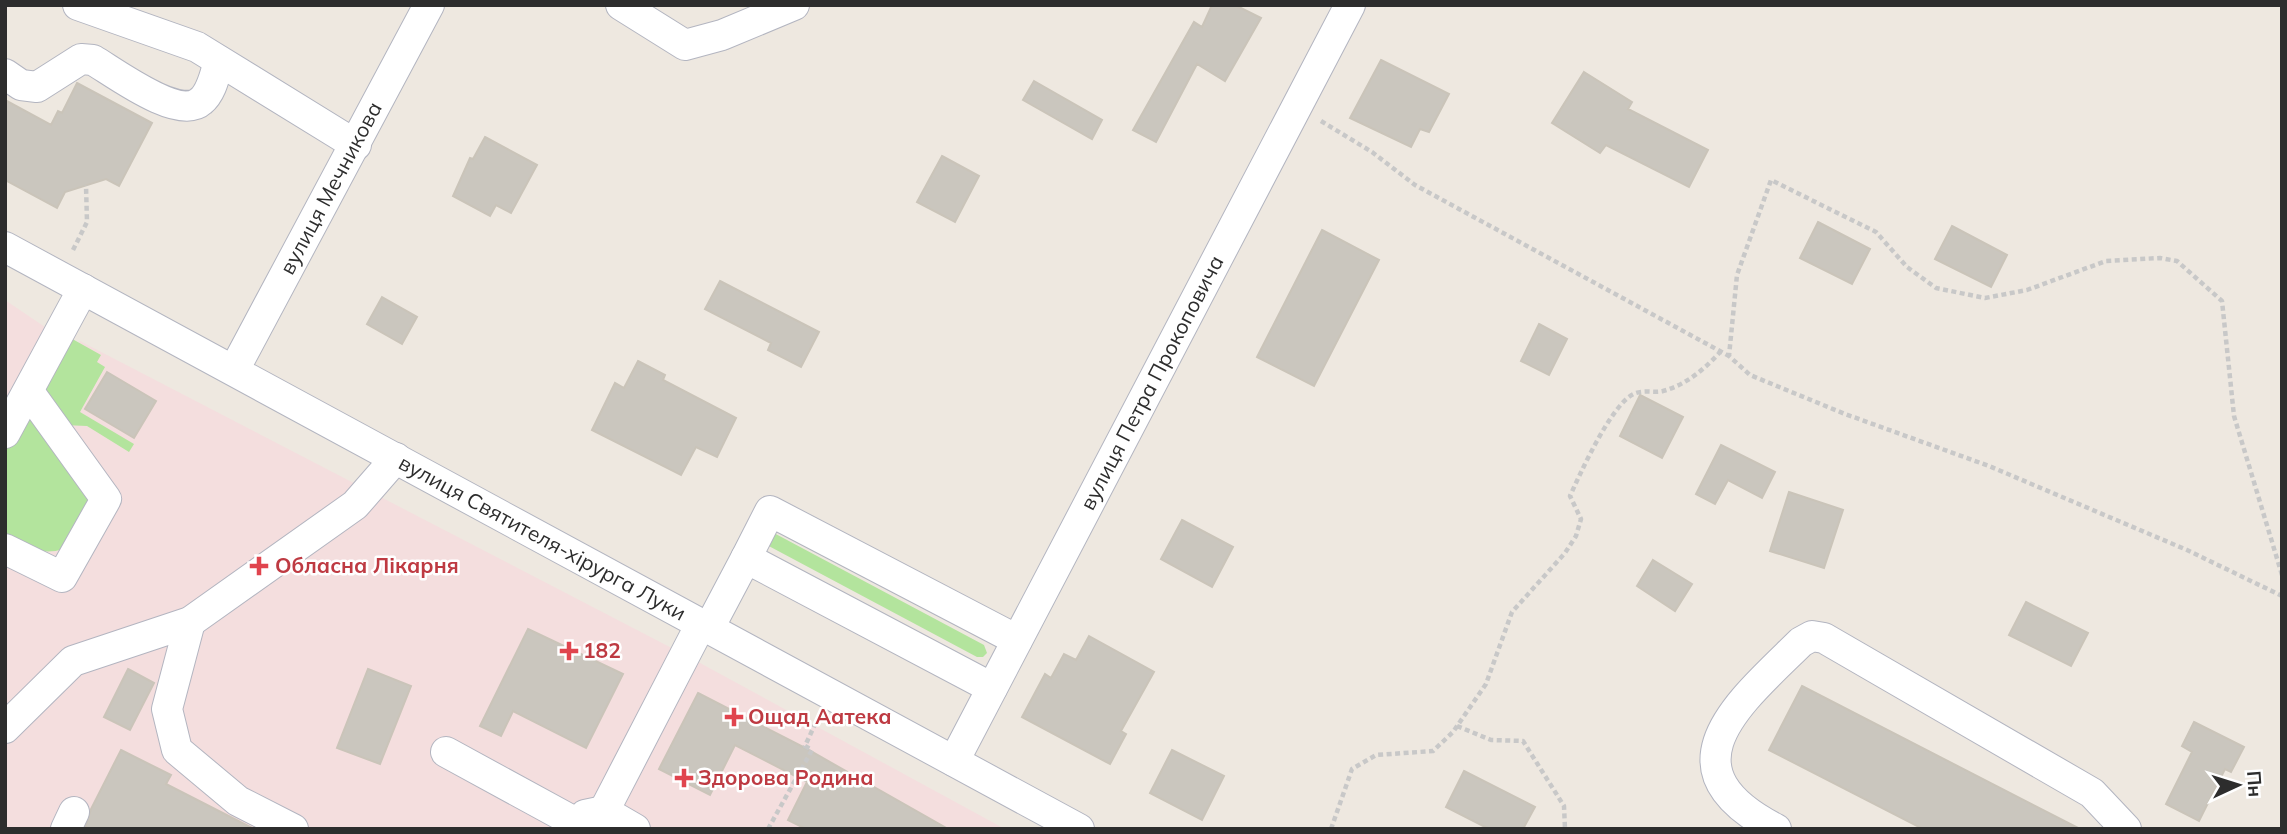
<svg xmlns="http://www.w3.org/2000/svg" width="2287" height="834" font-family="Mulish,sans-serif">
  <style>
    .medical { fill: #f4dede }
    .green { fill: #b3e49d }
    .building { fill: #cac6be; stroke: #cac4b9; stroke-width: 2 }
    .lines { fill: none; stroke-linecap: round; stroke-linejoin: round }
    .minor-casing { stroke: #b3b5c0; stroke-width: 32 }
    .path { stroke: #c8c8c8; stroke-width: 4.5; stroke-dasharray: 5 3.5; stroke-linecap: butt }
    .minor { stroke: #fff; stroke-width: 30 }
    .health-dot { fill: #e0444e; stroke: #fff; stroke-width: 2.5 }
    .labels { text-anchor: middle; stroke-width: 5; stroke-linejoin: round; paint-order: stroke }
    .street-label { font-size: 21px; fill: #2d2d2d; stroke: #fff }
    .health-label { font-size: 21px; font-weight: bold; fill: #be3a42; stroke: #fff; text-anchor: start }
  </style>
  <rect width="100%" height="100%" fill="#eee8e0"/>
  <path class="medical" d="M5,300l40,27 -40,77z
    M80,341l609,316 316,172h-1000v-354z"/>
  <path class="green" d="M67,336l34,19 -4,7 8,5 -25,45 54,32 -5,8 -42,-26 -24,-1 -21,-27z
    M25,410l66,87 -28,52c-20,7 -39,-2 -58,-12v-91z
    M772,532l212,113 3,8 -4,4h-6l-212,-113z"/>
  <path class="building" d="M1212,5h23l26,13 -36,63 -28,-17 -41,78 -23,-12 61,-108 8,5z
    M1381,60l68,34 -20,38 -9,-3 -9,18 -61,-29z
    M1584,72l48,30 -4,7 80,41 -19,37 -83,-42 -6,8 -48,-30z
    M1034,81l68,39 -10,19 -69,-39z
    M77,83l75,40 -33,63 -13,-7 -41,13 -8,16 -52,-28v-80l46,25 7,-14 4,2z
    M485,137l52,28 -26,48 -15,-8 -6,11 -37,-20 17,-38 3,1z
    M942,156l37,20 -24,46 -38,-20z
    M1818,222l52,27 -18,35 -52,-26z
    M1952,226l55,29 -16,32 -56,-28z
    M1322,230l57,30 -65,126 -57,-29z
    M720,281l99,51 -18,35 -33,-17 3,-7 -66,-34z
    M382,297l35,20 -15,27 -35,-20z
    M1539,324l28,15 -18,36 -28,-14z
    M638,361l27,14 -2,5 73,38 -19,39 -21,-10 -15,28 -89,-45 23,-47 9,5z
    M107,372l49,29 -22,37 -49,-29z
    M1640,395l43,22 -21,41 -42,-22z
    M1721,445l54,27 -13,26 -34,-18 -13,24 -19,-10z
    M1789,492l54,18 -19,58 -54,-17z
    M1182,520l51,27 -21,40 -51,-28z
    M1653,560l39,24 -17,27 -38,-25z
    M2026,602l62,31 -17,33 -62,-31z
    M528,629l95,45 -37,74 -73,-37 -12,25 -21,-10z
    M1089,636l65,36 -33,59 5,3 -16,30 -88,-47 23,-43 6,4 13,-24 12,6z
    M128,669l26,14 -24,47 -26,-13z
    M368,669l43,17 -31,78 -43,-16z
    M1802,686l278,143h-157l-154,-79z
    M698,693l109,56 141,80h-142l-18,-9 19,-38 -72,-37 -25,50 -51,-26z
    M2194,722l50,25 -13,25 -6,-3 -26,52 -33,-17 26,-52 -10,-6z
    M121,750l50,25 -5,9 88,45h-169l6,-20z
    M1172,750l52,26 -22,44 -52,-27z
    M1464,771l71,36 -12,22h-34l-43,-22z"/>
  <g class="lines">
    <defs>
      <g id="minor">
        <path d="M78,5l119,42 159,98"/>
        <path d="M621,5l64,40 37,-10 72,-30"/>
        <path d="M5,74l16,11 16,2 44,-28 12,1c22,13 86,61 108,41 11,-9 14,-27 18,-40"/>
        <path id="s1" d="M5,247l1074,582"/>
        <path id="s2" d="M234,370l195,-365"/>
        <path d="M5,433l78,-144"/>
        <path d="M5,549l57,28 44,-78 -77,-107"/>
        <path d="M746,558l24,-47 247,129"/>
        <path d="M190,622l-23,87 10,41 61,51 55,28"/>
        <path d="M709,628l37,-70 246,130"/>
        <path d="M5,728l68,-67 117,-39 165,-117 41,-47"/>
        <path d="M446,752l121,66"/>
        <path id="s3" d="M954,761l396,-756"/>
        <path d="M604,811l97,-187"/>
        <path d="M585,815l19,-4 31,18"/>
        <path d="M66,829l8,-17"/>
        <path d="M1776,829c-119,-61 -36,-127 25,-187l11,-6 12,2 268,155 34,36"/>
      </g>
    </defs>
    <use href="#minor" class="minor-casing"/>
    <path class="path" d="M1321,121l51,31 43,33 314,171
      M73,250l14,-28 -1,-37
      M2282,575l-48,-159 -12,-115 -45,-40 -17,-3 -54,3 -79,29 -42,8 -49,-10 -29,-21 -31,-35 -105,-52 -34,95 -8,81 21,19 95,39 144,52 198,84 95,46
      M1457,726l34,14 32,1 41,65 1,23
      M768,829l44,-79 -7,-4 12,-26
      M1331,829l21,-60 24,-14 57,-4 20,-19 33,-48 26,-72 53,-59 11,-17 5,-17 -11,-23c10,-22 43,-96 66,-103 9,-3 19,0 27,-2 23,-6 43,-23 58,-40"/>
    <use href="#minor" class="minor"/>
  </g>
  <g class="health-dot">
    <path d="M255.5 555.5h7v7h7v7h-7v7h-7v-7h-7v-7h7z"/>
    <path d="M565.5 640.5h7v7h7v7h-7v7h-7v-7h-7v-7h7z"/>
    <path d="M730.5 706.5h7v7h7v7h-7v7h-7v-7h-7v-7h7z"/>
    <path d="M680.5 767.5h7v7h7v7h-7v7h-7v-7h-7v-7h7z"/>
  </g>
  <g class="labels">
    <g class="street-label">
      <text dy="7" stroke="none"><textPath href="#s2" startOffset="206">вулиця Мечникова</textPath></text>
      <text dy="7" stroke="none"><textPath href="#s3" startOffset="427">вулиця Петра Прокоповича</textPath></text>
      <text dy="7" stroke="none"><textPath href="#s1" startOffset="611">вулиця Святителя-хірурга Луки</textPath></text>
    </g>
    <g class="health-label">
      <text x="275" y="573">Обласна Лікарня</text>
      <text x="583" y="658">182</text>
      <text x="748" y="724">Ощад Аатека</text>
      <text x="698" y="785">Здорова Родина</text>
    </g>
  </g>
  <rect width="2287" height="834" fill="none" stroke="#2d2d2d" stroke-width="14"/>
  <g transform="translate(2238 785) rotate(86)" stroke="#ffffff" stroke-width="5" paint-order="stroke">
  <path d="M0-5L12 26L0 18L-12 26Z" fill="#2d2d2d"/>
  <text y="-10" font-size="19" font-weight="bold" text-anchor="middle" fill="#2d2d2d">Пн</text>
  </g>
</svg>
